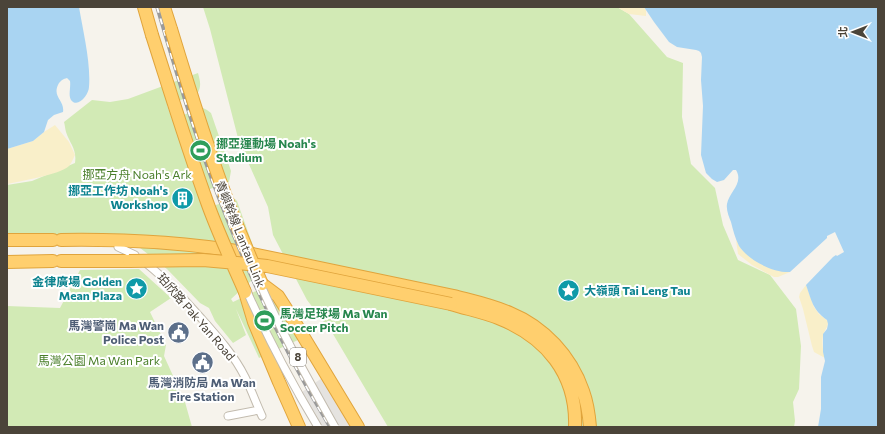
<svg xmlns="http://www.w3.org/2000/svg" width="885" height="434" font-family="Commissioner,'Noto Sans TC',sans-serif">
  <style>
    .green { fill: #d2eab5 }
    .sand { fill: #f9efc9 }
    .parking { fill: #e5e3e0 }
    .water { fill: #a9d4f2 }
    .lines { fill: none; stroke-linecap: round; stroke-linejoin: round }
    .street-casing { stroke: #c2bbae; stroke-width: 9 }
    .highway-casing { stroke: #e0a43c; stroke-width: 14 }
    .street { stroke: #fff; stroke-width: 7 }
    .highway { stroke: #ffcf6e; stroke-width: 12 }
    .rail-casing { stroke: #9a9a9a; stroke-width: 3.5 }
    .rail { stroke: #fff; stroke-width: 2; stroke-dasharray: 6; stroke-linecap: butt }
    .street-bridge-casing { stroke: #c2bbae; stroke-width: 9; stroke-linecap: butt }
    .highway-bridge-casing { stroke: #e0a43c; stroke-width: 14; stroke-linecap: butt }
    .street-bridge { stroke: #fff; stroke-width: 7 }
    .highway-bridge { stroke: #ffcf6e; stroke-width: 12 }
    .labels { text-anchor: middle; stroke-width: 4; stroke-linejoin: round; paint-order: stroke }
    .shield { fill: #fff; stroke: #817c74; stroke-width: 1 }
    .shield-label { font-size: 11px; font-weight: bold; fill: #4b4439 }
    .leisure-label { font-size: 12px; font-weight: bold; fill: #27864d; stroke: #fff; text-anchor: start }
    .park-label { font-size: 12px; fill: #4a7f2a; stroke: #fff }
    .culture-label { font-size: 12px; font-weight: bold; fill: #0d838f; stroke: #fff; text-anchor: end }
    .street-label { font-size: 12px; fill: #4b4439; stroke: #fff }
    .service-label { font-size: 12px; font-weight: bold; fill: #4e5e75; stroke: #fff; text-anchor: end }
  </style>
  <rect width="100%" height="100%" fill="#f6f3ec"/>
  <path class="green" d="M203,7h414l12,7 38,43 16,6 -1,54 9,47 24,24 8,37 15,35 32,15 26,34 5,37 -2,43 -6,13 2,19 -1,6h-406l-55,-93 -26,-34 -34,-65 -5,-28 -29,-65 -29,-113z
    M198,73c2,8 4,13 -1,21l-30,11 5,14 31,-11 4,2 4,3 20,58 -2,11 -30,11 4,16 32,-10 2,2 25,70 -31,28 2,3 38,-18 27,56 -39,18 -23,-49 10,26 -13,8 -18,-22 -6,-13 -9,-5 -33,-34 -32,-25 -18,-8 -110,-2v-49l25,-4 43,-18c2,-14 -5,-19 -9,-31 -1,-3 -1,-7 -2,-10l28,-22 18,2 18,-3z
    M139,269l32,29 -21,14 16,33 -2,11 21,46 7,25h-185v-121l53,2 20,-38z"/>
  <path class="sand" d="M617,7h27l2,3v6l-17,-2z
    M55,125l14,17 6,13c-2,4 -3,7 -6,11 -10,9 -48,15 -62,18v-35l26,-8 11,-9z
    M736,240l6,10 42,22h6l-12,5h-4l-22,-12 -14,-11z
    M806,285l8,22 5,7 9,7c0,6 -2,7 -4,12 -3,6 -1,19 1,25l-11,-6 -2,-6 -9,-37 -4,-12 1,-4z"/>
  <path class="parking" d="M322,378l29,49h-38l-18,-30z"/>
  <path class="water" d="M7,7h72c4,24 12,56 10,80 0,7 -11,22 -18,13 -3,-5 0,-13 -1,-19l-3,-3c-4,1 -5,2 -8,5 -8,14 6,17 4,29l-9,3 -6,5 -4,12 -11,9 -26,8z
    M644,7h234v420h-60l3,-18v-32l4,-16 -2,-9v-18l4,-5 1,-5 -1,-4c-15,-11 -15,-19 -21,-35l27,-28 3,-2 1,1 7,-4 -9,-20 -8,4v2l-37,34c-17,1 -42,-12 -51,-26 -4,-8 -6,-16 -8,-24 -2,-5 -5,-12 -4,-18 2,-12 17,-21 9,-34h-3l-9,10 -7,2 -5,-3 -6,-6 -5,-18 2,-49 -2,-26 1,-23 -1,-4 -2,-2 -3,-1 -19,-3 -8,-5 -15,-20z"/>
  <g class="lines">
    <defs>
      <path id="street" d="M118,247l17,8
        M147,264c20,16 37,35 54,54 16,18 33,37 44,59 6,12 11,26 17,39
        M228,416l31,-6"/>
      <path id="highway" d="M144,7l8,28
        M164,7l7,22
        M7,240h46
        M61,240c62,-1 120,2 182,12l211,44c19,5 38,9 56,17 34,14 61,43 73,78 4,11 6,24 7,36
        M61,261h68
        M7,262l46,-1
        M262,284l16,12 16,25 64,106
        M245,292l9,30 25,60 20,45
        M451,304c16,5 32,8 47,14 48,19 79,56 77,109"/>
    </defs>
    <use href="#street" class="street-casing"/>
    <use href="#highway" class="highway-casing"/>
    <use href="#street" class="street"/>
    <use href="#highway" class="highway"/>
    <defs>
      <path id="rail" d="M157,7c19,65 38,130 63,194 30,78 66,154 110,226"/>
    </defs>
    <use href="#rail" class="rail-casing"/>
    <use href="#rail" class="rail"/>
    <defs>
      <path id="street-bridge" d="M259,281c22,51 49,98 76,146
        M245,287c21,48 46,95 73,140"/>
      <path id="highway-bridge" d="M171,29c17,56 34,112 55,168 11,29 23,58 36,87
        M152,35c18,56 35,112 55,167 11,31 25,60 38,90
        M129,261l74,-1 45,4 19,2 184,38"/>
    </defs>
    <use href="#street-bridge" class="street-bridge-casing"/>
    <use href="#highway-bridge" class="highway-bridge-casing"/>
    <use href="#street-bridge" class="street-bridge"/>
    <use href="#highway-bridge" class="highway-bridge"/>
  </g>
  <defs>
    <symbol id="stadium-disc" viewBox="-11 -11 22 22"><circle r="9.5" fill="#2e9e5b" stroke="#fff"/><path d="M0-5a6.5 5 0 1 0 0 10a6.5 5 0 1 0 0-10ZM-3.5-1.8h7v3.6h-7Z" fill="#fff"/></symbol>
    <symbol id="building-disc" viewBox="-11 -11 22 22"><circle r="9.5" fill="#0f9aa8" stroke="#fff"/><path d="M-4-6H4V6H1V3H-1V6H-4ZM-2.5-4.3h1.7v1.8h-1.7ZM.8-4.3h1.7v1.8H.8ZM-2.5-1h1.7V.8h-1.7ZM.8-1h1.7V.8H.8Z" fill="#fff"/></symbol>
    <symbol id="sight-disc" viewBox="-11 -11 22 22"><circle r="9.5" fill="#0f9aa8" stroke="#fff"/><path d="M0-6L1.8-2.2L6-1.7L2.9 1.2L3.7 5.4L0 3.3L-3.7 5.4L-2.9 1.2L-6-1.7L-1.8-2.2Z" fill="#fff"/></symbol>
    <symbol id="civic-disc" viewBox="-11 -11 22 22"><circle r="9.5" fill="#5c6f8a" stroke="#fff"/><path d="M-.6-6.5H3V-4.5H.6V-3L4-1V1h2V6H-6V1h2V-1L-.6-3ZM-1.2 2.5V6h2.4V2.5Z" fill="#fff"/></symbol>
  </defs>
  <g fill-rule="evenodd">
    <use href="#stadium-disc" x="188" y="138" width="25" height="25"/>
    <use href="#building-disc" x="170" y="186" width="25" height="25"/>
    <use href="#sight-disc" x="124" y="276" width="25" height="25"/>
    <use href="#sight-disc" x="556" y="278" width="25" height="25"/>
    <use href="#stadium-disc" x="252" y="308" width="25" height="25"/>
    <use href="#civic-disc" x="166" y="320" width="25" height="25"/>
    <use href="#civic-disc" x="190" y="350" width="25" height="25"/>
  </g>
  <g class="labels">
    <rect class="shield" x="290" y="348" width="16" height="18" rx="3"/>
    <g class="shield-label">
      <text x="298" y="361">8</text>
    </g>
    <g class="leisure-label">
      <text x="216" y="148">挪亞運動場 Noah's<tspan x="216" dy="14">Stadium</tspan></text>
      <text x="280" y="318">馬灣足球場 Ma Wan<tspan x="280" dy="14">Soccer Pitch</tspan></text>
    </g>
    <g class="park-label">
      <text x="137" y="179">挪亞方舟 Noah's Ark</text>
      <text x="99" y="365">馬灣公園 Ma Wan Park</text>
    </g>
    <g class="culture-label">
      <text x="168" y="195">挪亞工作坊 Noah's<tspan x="168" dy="14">Workshop</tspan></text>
      <text x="122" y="286">金律廣場 Golden<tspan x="122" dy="14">Mean Plaza</tspan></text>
      <text x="584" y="295" text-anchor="start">大嶺頭 Tai Leng Tau</text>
    </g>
    <g class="street-label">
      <text transform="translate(240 234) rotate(68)" y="4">青嶼幹線 Lantau Link</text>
      <text transform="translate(196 317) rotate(49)" y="4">珀欣路 Pak Yan Road</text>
    </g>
    <g class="service-label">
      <text x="164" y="330">馬灣警崗 Ma Wan<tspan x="164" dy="14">Police Post</tspan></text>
      <text x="202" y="387" text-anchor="middle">馬灣消防局 Ma Wan<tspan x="202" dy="14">Fire Station</tspan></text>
    </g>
  </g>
  <rect width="885" height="434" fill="none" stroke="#4b4439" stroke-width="16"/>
  <g transform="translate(853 32) rotate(270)" stroke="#ffffff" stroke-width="3" paint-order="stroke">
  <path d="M0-3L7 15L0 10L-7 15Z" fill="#4b4439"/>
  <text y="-6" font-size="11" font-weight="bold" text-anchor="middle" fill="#4b4439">北</text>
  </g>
</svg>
